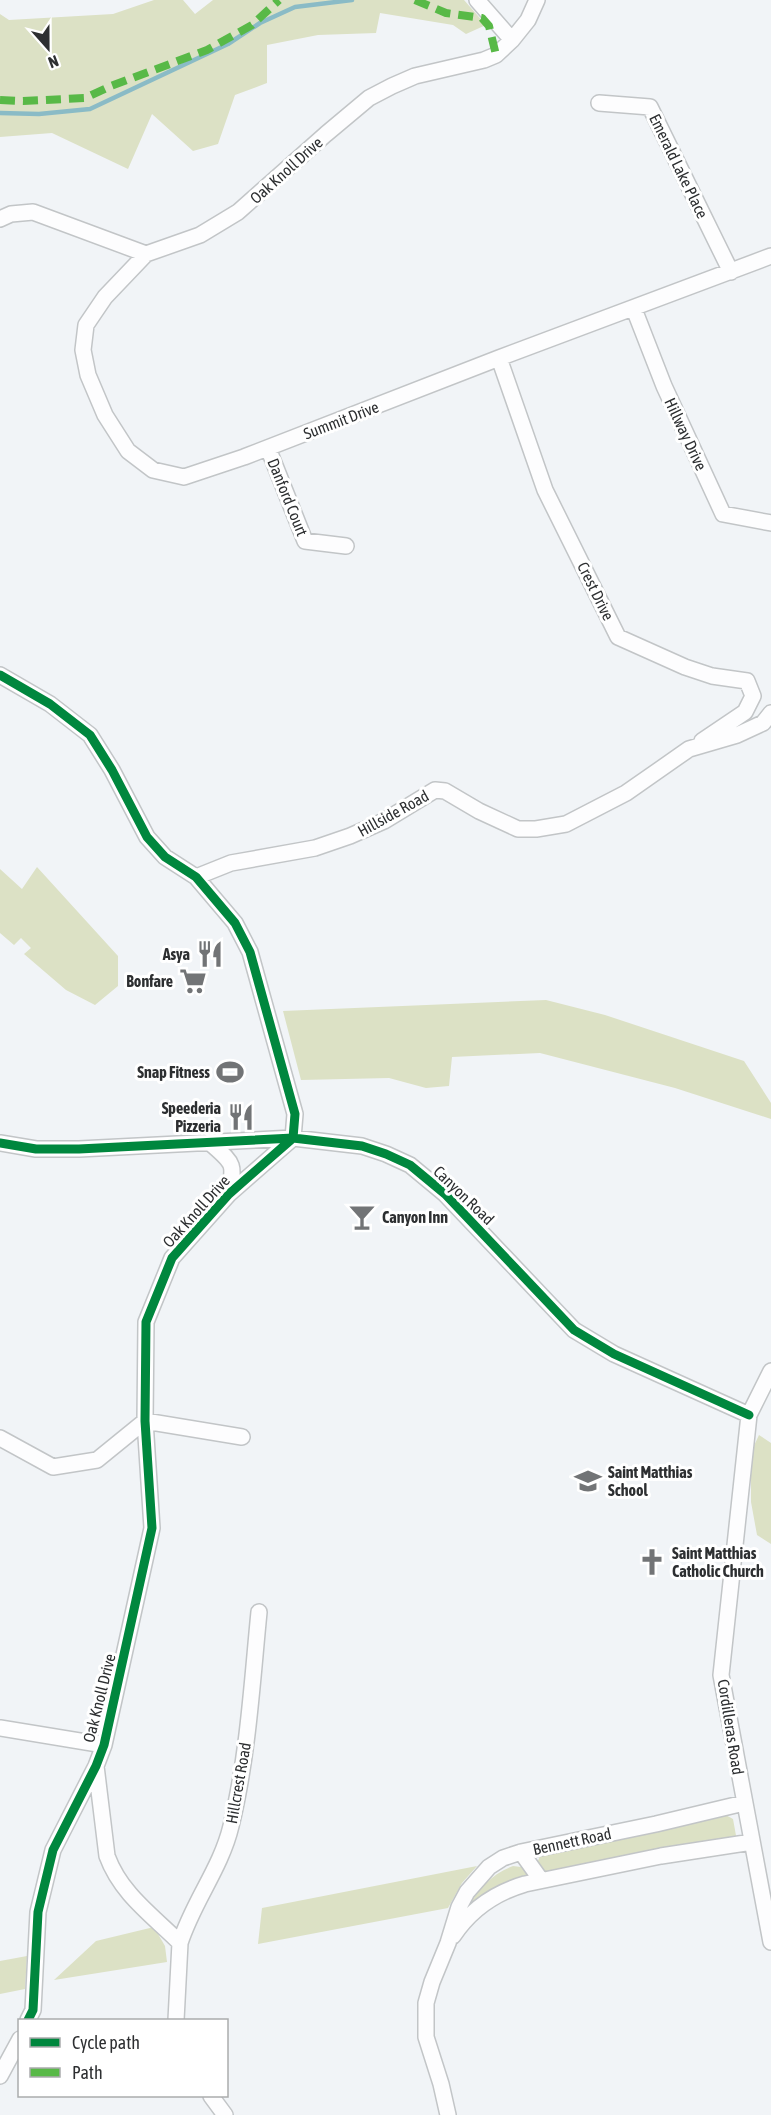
<svg xmlns="http://www.w3.org/2000/svg" width="771" height="2115" font-family="'Asap Condensed',sans-serif">
  <style>
    .green { fill: #dce1c5 }
    .lines { fill: none; stroke-linecap: round; stroke-linejoin: round }
    .stream { stroke: #8abbc6; stroke-width: 4.5 }
    .street-casing { stroke: #c2c5c7; stroke-width: 18 }
    .street { stroke: #fdfdfe; stroke-width: 15 }
    .quiet { stroke: #58b947; stroke-width: 8; stroke-dasharray: 15 8; stroke-linecap: butt }
    .cycleway-casing { stroke: #fff; stroke-width: 13 }
    .cycleway { stroke: #00873e; stroke-width: 9 }
    .labels { text-anchor: middle; stroke-width: 6; stroke-linejoin: round; paint-order: stroke }
    .street-label { font-size: 16px; fill: #2d2f31; stroke: #fff }
    .poi-label { font-size: 16px; font-weight: bold; fill: #2d2f31; stroke: #fff; text-anchor: end }
  </style>
  <rect width="100%" height="100%" fill="#f1f4f7"/>
  <path class="green" d="M154,0h29l12,14 18,-14h251l22,25 -20,9 -13,-9 -73,-12 -4,20 -58,2 -51,10v38l-32,12 -17,49 -25,7 -41,-37 -24,55 -76,-36 -52,4v-123l9,6 104,-6z
    M37,867l81,89v30l-23,19 -29,-15 -42,-36 7,-6 -10,-10 -7,7 -14,-12v-64l22,20z
    M546,1000l59,15 139,46 27,42v16l-96,-31 -135,-35 -88,4 -3,29 -23,2 -37,-10 -88,2 -18,-69z
    M759,1435l12,8v101l-14,-9 -6,-33v-50z
    M724,1814l9,5 4,22 -193,32 -7,-10 3,-7 5,-2 112,-22 46,-15z
    M477,1866l-15,17 -14,25 -190,36 4,-36z
    M513,1866l8,1 10,8 -63,32c11,-19 24,-33 45,-41z
    M154,1927l11,19 2,16 -113,18 42,-39z
    M27,1956l-2,33 -25,5v-33z"/>
  <g class="lines">
    <path class="stream" d="M0,113l39,1 51,-5 138,-65 32,-21 35,-16 57,-7"/>
    <defs>
      <path id="street" d="M477,0l35,40
        M599,103l51,4 81,165
        M0,219l11,-5 22,-2 113,42 54,-19 38,-23 88,-78 43,-36 23,-12 23,-10 69,-16 12,-5 16,-15 16,-20 9,-20
        M146,254l-41,43 -19,28 -3,25 5,25 17,40 23,36 25,19 31,7 60,-20 255,-99 272,-102
        M634,309l30,77 59,128 48,9
        M499,358l46,132 73,147 67,30 27,9 35,5 6,15 -8,16 -43,29
        M268,448l37,93 41,5
        M0,675l50,29 40,31 22,35 35,67 18,20 31,20 39,46 15,29 45,162 -2,24 -64,56 -57,64 -26,64 -1,99 7,107 -48,217 -8,21 -43,84 -15,62 -5,98 -5,10
        M196,877l35,-14 84,-15 35,-12 34,-15 51,-31 10,1 34,20 39,18h18l30,-5 60,-31 63,-44 48,-14 26,-12 8,-10
        M209,1142c25,22 26,20 20,52
        M0,1143l36,6h43l214,-11 69,8 24,8 24,11 35,29 129,136 40,24 135,61
        M771,1371l-22,44 -28,260 50,267
        M0,1438l53,29 44,-7 48,-39 97,16
        M0,1728l104,17
        M96,1766l11,90c14,38 45,59 73,87l-4,77
        M521,1852l20,28
        M453,1936c18,-27 41,-43 72,-52l136,-28 91,-14
        M180,1943c13,-41 41,-75 51,-117 17,-70 21,-143 28,-214
        M0,2076l20,-37
        M211,2096l14,19
        M448,2115l-7,-31 -15,-47v-34l6,-21 16,-39 11,-36 8,-15 22,-25 14,-9 18,-6 135,-28 88,-21"/>
    </defs>
    <use href="#street" class="street-casing"/>
    <use href="#street" class="street"/>
    <path class="quiet" d="M415,0l31,13 36,5 7,8 7,29
      M0,100l23,1 62,-3 26,-12 96,-36 45,-25 27,-25"/>
    <defs>
      <path id="cycleway" d="M0,675l50,29 40,31 22,35 35,67 18,20 31,20 39,46 15,29 45,162 -2,24 -64,56 -57,64 -26,64 -1,99 7,107 -48,217 -8,21 -43,84 -15,62 -5,98 -5,10
        M0,1143l36,6h43l214,-11 69,8 24,8 24,11 35,29 129,136 40,24 135,61"/>
    </defs>
    <use href="#cycleway" class="cycleway-casing"/>
    <use href="#cycleway" class="cycleway"/>
  </g>
  <defs>
    <symbol id="restaurant-bare" viewBox="-9 -9 18 18"><path d="M-5-6h1v4h1v-4h1v4h1v-4h1v5L-1.5 .5V6h-2V.5L-5-1ZM5-6V6H3V1.5H1.5Q1.5-4 5-6Z" fill="#727476" stroke="#fff" stroke-width="2.5" paint-order="stroke"/></symbol>
    <symbol id="supermarket-bare" viewBox="-9 -9 18 18"><path d="M-6-5.5h2.5l.6 2H6L4.5 2H-2.5L-4.4-4H-6ZM-1.5 3.2a1.3 1.3 0 1 0 .1 0ZM3 3.2a1.3 1.3 0 1 0 .1 0Z" fill="#727476" stroke="#fff" stroke-width="2.5" paint-order="stroke"/></symbol>
    <symbol id="stadium-bare" viewBox="-9 -9 18 18"><path d="M0-5a6.5 5 0 1 0 0 10a6.5 5 0 1 0 0-10ZM-3.5-1.8h7v3.6h-7Z" fill="#727476" stroke="#fff" stroke-width="2.5" paint-order="stroke"/></symbol>
    <symbol id="bar-bare" viewBox="-9 -9 18 18"><path d="M-6-5H6L.8 .8V4.5H3.5V6h-7V4.5H-.8V.8Z" fill="#727476" stroke="#fff" stroke-width="2.5" paint-order="stroke"/></symbol>
    <symbol id="school-bare" viewBox="-9 -9 18 18"><path d="M0-5L7-2L0 1L-7-2ZM-4 1L0 2.5L4 1V4Q0 6-4 4Z" fill="#727476" stroke="#fff" stroke-width="2.5" paint-order="stroke"/></symbol>
    <symbol id="church-bare" viewBox="-9 -9 18 18"><path d="M-1.2-6h2.4v3.5h3.3v2.4h-3.3V6h-2.4V-.1h-3.3v-2.4h3.3Z" fill="#727476" stroke="#fff" stroke-width="2.5" paint-order="stroke"/></symbol>
  </defs>
  <g fill-rule="evenodd">
    <use href="#restaurant-bare" x="191" y="935" width="38" height="38"/>
    <use href="#supermarket-bare" x="174" y="962" width="38" height="38"/>
    <use href="#stadium-bare" x="211" y="1053" width="38" height="38"/>
    <use href="#restaurant-bare" x="222" y="1098" width="38" height="38"/>
    <use href="#bar-bare" x="343" y="1198" width="38" height="38"/>
    <use href="#school-bare" x="569" y="1462" width="38" height="38"/>
    <use href="#church-bare" x="633" y="1543" width="38" height="38"/>
  </g>
  <g class="labels">
    <g class="street-label">
      <text transform="translate(679 166) rotate(64)" y="6">Emerald Lake Place</text>
      <text transform="translate(286 170) rotate(-42)" y="6">Oak Knoll Drive</text>
      <text transform="translate(341 420) rotate(-21)" y="6">Summit Drive</text>
      <text transform="translate(686 434) rotate(65)" y="6">Hillway Drive</text>
      <text transform="translate(288 497) rotate(68)" y="6">Danford Court</text>
      <text transform="translate(596 591) rotate(64)" y="6">Crest Drive</text>
      <text transform="translate(393 813) rotate(-29)" y="6">Hillside Road</text>
      <text transform="translate(464 1195) rotate(44)" y="6">Canyon Road</text>
      <text transform="translate(196 1211) rotate(-48)" y="6">Oak Knoll Drive</text>
      <text transform="translate(99 1698) rotate(-76)" y="6">Oak Knoll Drive</text>
      <text transform="translate(731 1727) rotate(81)" y="6">Cordilleras Road</text>
      <text transform="translate(238 1783) rotate(-80)" y="6">Hillcrest Road</text>
      <text transform="translate(572 1841) rotate(-12)" y="6">Bennett Road</text>
    </g>
    <g class="poi-label">
      <text x="190" y="960">Asya</text>
      <text x="173" y="987">Bonfare</text>
      <text x="210" y="1078">Snap Fitness</text>
      <text x="221" y="1114">Speederia<tspan x="221" dy="18">Pizzeria</tspan></text>
      <text x="382" y="1223" text-anchor="start">Canyon Inn</text>
      <text x="608" y="1478" text-anchor="start">Saint Matthias<tspan x="608" dy="18">School</tspan></text>
      <text x="672" y="1559" text-anchor="start">Saint Matthias<tspan x="672" dy="18">Catholic Church</tspan></text>
    </g>
  </g>
  <rect x="18" y="2019" width="210" height="78" fill="#ffffff" stroke="#abacad" stroke-width="1.5"/>
  <rect x="30" y="2038" width="30" height="9" fill="#00873e" stroke="#abacad" stroke-width="1.5"/>
  <text x="72" y="2049" font-size="18" fill="#2d2f31">Cycle path</text>
  <rect x="30" y="2068" width="30" height="9" fill="#58b947" stroke="#abacad" stroke-width="1.5"/>
  <text x="72" y="2079" font-size="18" fill="#2d2f31">Path</text>
  <g transform="translate(48 48) rotate(159)" stroke="#ffffff" stroke-width="4.5" paint-order="stroke">
  <path d="M0-4.5L10 22L0 15L-10 22Z" fill="#2d2f31"/>
  <text y="-9" font-size="16" font-weight="bold" text-anchor="middle" fill="#2d2f31">N</text>
  </g>
</svg>
